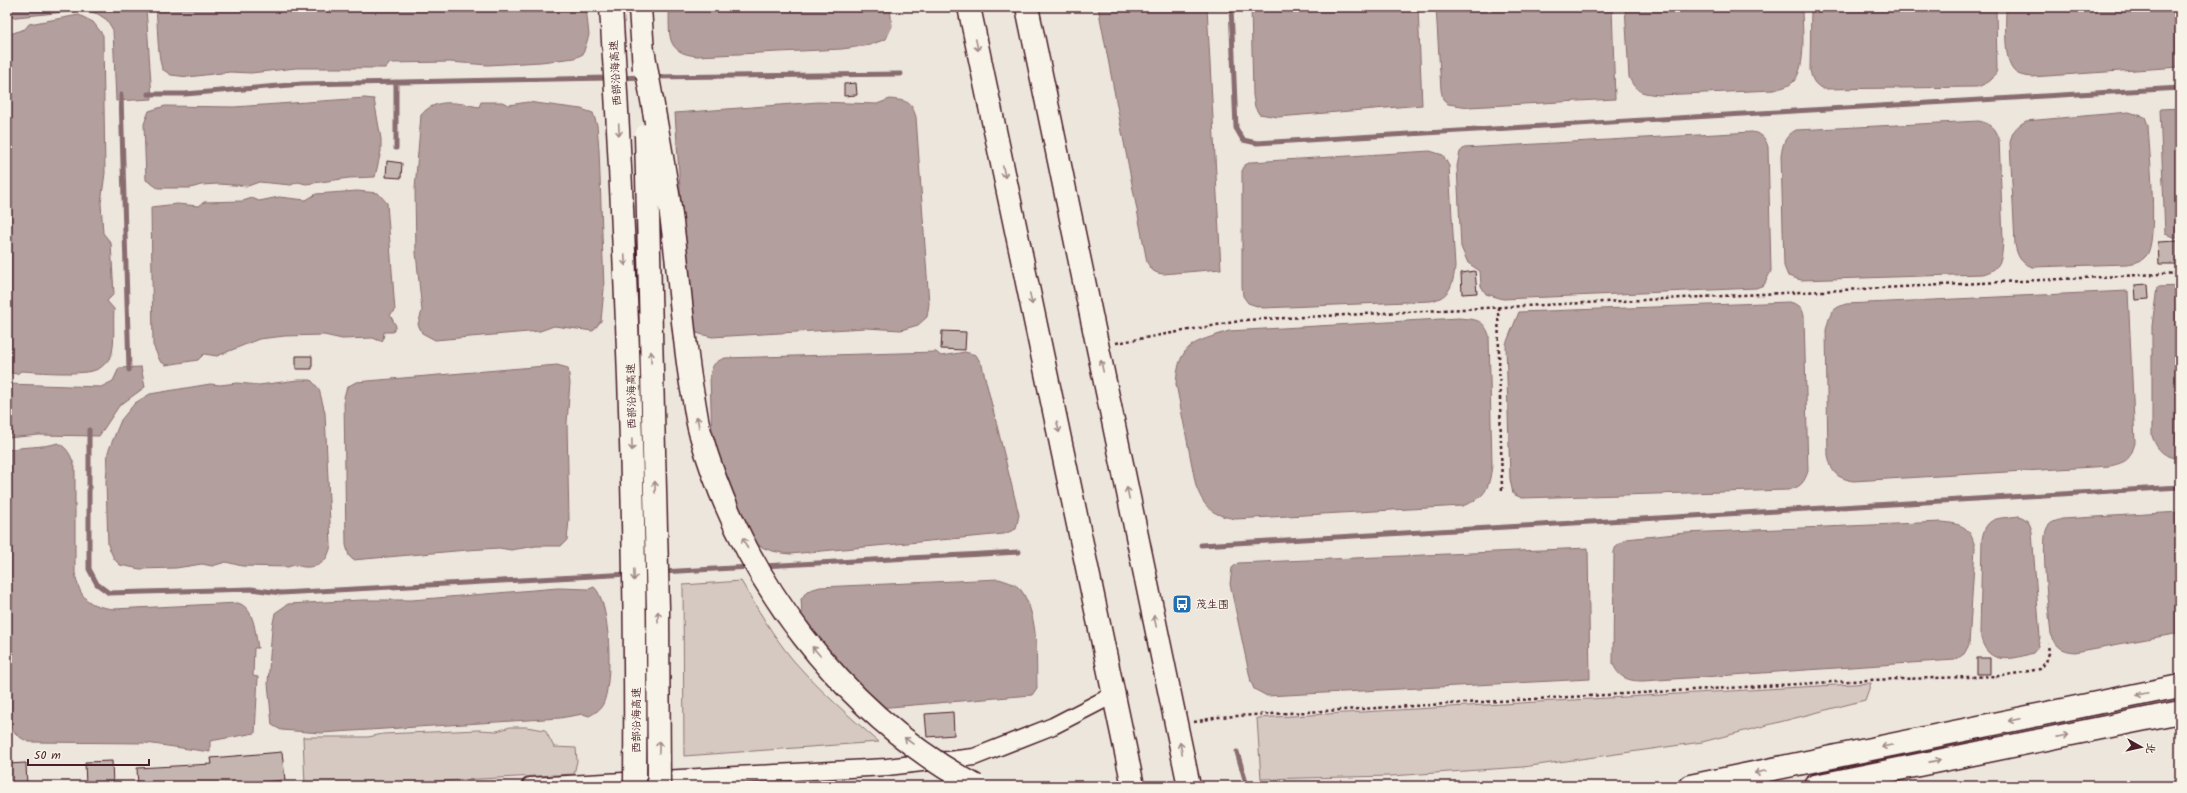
<svg xmlns="http://www.w3.org/2000/svg" width="2187" height="793" font-family="Kalam,'LXGW WenKai TC',sans-serif">
  <style>
    .green { fill: #d5c9c2; stroke: #907476 }
    .water { fill: #b39f9d; stroke: #896c6f }
    .lines { fill: none; stroke-linecap: round; stroke-linejoin: round }
    .stream { stroke: #896c6f; stroke-width: 5 }
    .building { fill: #c4b5b0; stroke: #4a1f2b }
    .minor-casing { stroke: #4a1f2b; stroke-width: 19 }
    .trunk-casing { stroke: #4a1f2b; stroke-width: 25 }
    .motorway-casing { stroke: #4a1f2b; stroke-width: 25 }
    .path { stroke: #4a1f2b; stroke-width: 2.5; stroke-dasharray: 3 3; stroke-linecap: butt }
    .minor { stroke: #f7f3e8; stroke-width: 16 }
    .trunk { stroke: #f7f3e8; stroke-width: 22 }
    .motorway { stroke: #f7f3e8; stroke-width: 22 }
    .motorway-bridge-casing { stroke: #4a1f2b; stroke-width: 25; stroke-linecap: butt }
    .motorway-bridge { stroke: #f7f3e8; stroke-width: 22 }
    .oneway { stroke: #a0898a }
    .labels { text-anchor: middle; stroke-width: 3; stroke-linejoin: round; paint-order: stroke }
    .street-label { font-size: 11px; fill: #4a1f2b; stroke: #f7f3e8 }
    .poi-label { font-size: 11px; fill: #4a1f2b; stroke: #f7f3e8; text-anchor: start }
  </style>
  <rect width="100%" height="100%" fill="#ece6dd"/>
  <filter id="ink" filterUnits="userSpaceOnUse"><feTurbulence type="fractalNoise" baseFrequency=".025" numOctaves="2"/><feDisplacementMap in="SourceGraphic" scale="8" xChannelSelector="R" yChannelSelector="G"/><feConvolveMatrix kernelMatrix="1 2 1 2 8 2 1 2 1" color-interpolation-filters="sRGB"/></filter>
  <g filter="url(#ink)">
    <path class="green" d="M741,581c16,27 32,55 52,79 26,30 56,56 86,82l-195,14 -1,-171z
      M1871,683l-6,17 -163,42 -179,25 -132,9 -130,3 -4,-61z
      M510,727h16l19,3 9,17 22,1 1,13 -3,13 -226,12h-43l-2,-49h65l15,-3 96,-4 18,1z"/>
    <path class="water" d="M7,7h139l6,92 -36,2 -3,-71 -6,-10 -9,-6 -14,-4 -77,8z
      M156,7h430l3,28 -6,19 -8,4 -34,4 -53,3 -38,-3 -60,1 -4,5h-90l-45,5 -21,-1 -42,5 -17,-2 -9,-6c-5,-19 -4,-41 -6,-62z
      M669,7h221l2,19 -6,13 -16,6 -28,4 -145,7c-33,-3 -27,-23 -28,-49z
      M1098,7h109l14,262 -58,5c-9,-1 -12,-4 -16,-12z
      M1251,7h167l4,98 -144,12 -19,-3 -4,-7 -2,-12z
      M1436,7h176l3,92 -146,8 -21,-3 -5,-5 -2,-9z
      M1625,7h177c0,20 5,59 -8,74 -5,6 -14,7 -20,9l-115,5c-17,-2 -23,-2 -30,-18z
      M1811,7h185l1,63c-4,11 -9,13 -20,17l-154,2c-9,-5 -11,-9 -13,-19z
      M2006,7h174v60l-148,10c-7,-1 -13,-1 -18,-6 -11,-11 -8,-48 -8,-64z
      M79,15l14,7 10,13 2,138 -4,30 2,30 8,10 3,51 -7,7 7,8c-1,14 1,30 -2,44 -1,5 -9,14 -14,16 -14,7 -60,3 -77,2l-4,3 -10,-2v-337l18,-6 4,-5z
      M365,98l9,1 7,40v12l-6,26 -26,1 -43,6 -8,-2 -7,3 -32,-3 -11,4 -29,-2 -18,1 -10,3h-33l-12,-8 -2,-56 5,-13 16,-5 69,1z
      M890,99c16,2 21,1 26,18l13,187 -2,13 -9,8 -17,5 -36,-2 -153,9 -20,-5 -5,-39 -12,-180 143,-11 59,2z
      M481,102h21l7,3 19,-3 53,7 12,4 4,12 2,24 5,140 -3,32 -8,10 -39,-5 -14,5 -105,9 -13,-7 -4,-9 4,-13 -6,-58 -1,-64 6,-74c15,-18 37,-12 58,-8z
      M2180,108v131l-15,-5 -5,-125z
      M2129,112l16,5 3,8c1,23 11,118 -2,131 -5,6 -12,7 -19,8l-94,3c-12,-3 -16,-11 -18,-23l-5,-101c2,-11 5,-16 16,-22z
      M1979,121c12,3 16,6 20,17l4,101c-1,17 0,30 -20,35l-182,6 -13,-4 -4,-10 -3,-111c2,-12 4,-19 15,-25z
      M1752,132c10,2 13,5 16,15l3,124 -7,14 -8,3 -253,11 -17,-5 -5,-8 -1,-15 -12,-8 -7,-16 -4,-81 3,-14 4,-4z
      M1430,151l13,4 6,11 6,101c-2,18 -5,30 -24,34l-168,7 -15,-5 -5,-7 -1,-10v-115l3,-6 6,-3z
      M357,191l21,2 9,10 8,108 -5,4 6,11 -3,6h-9l-1,8 -3,1 -7,-3 -31,1 -18,-4 -39,1 -26,3 -42,17 -13,-2 -6,6 -32,5 -6,-4 -7,-16 -2,-138 26,-3 22,2 5,-4 39,-1 9,-3 7,3 20,-4 27,3 10,-6z
      M2180,286v173c-16,-3 -22,-7 -28,-23v-110l5,-39z
      M2128,291l7,152c-5,17 -8,19 -25,23l-257,15c-18,-4 -21,-8 -25,-26l-2,-125c4,-15 4,-21 20,-26z
      M1789,302c9,2 13,4 15,14l4,155c-4,12 -7,16 -20,19l-266,8 -9,-4 -3,-15 -4,-135 13,-32z
      M1459,318c16,2 24,0 30,17l3,130c-3,24 -6,33 -30,41l-226,13c-24,-4 -31,-10 -40,-33l-20,-102c3,-42 18,-41 53,-53z
      M936,352l5,4 24,-4 11,3 6,10 37,150 -3,14 -12,5 -214,20c-17,-2 -29,-5 -42,-16l-36,-97 -2,-65c2,-11 4,-14 15,-18z
      M557,365l11,3 2,15 -3,40 2,97 -2,20 -6,6h-25l-25,4 -12,-2 -32,2 -114,10 -4,-4 -3,-11 -2,-148 3,-10 9,-5z
      M141,367l4,20 -26,19 -20,30 -60,-1 -32,3v-54l94,3 12,-6 6,-13z
      M298,380h13l8,9 6,24 6,132c-3,15 -10,23 -27,22 -7,-1 -8,-3 -16,0l-46,-1 -16,-4 -14,4 -10,-2 -26,4 -36,1 -20,-4 -6,-6 -6,-14 -2,-63 2,-30 13,-32 14,-17 15,-9 60,-10 10,1 17,-2 22,2z
      M58,443c10,5 13,13 17,24v106c5,26 13,33 39,36l124,-6c17,5 17,30 20,45h-4l-1,28 5,1 -3,56 -45,8v11l-64,-9 -117,-1c-12,-5 -17,-11 -22,-22v-270c17,-4 34,-2 51,-7z
      M2180,512v121l-105,19c-13,-1 -19,-5 -24,-18 -2,-19 -11,-92 -4,-106 3,-6 9,-7 15,-9z
      M2019,516c8,3 11,6 13,16l8,105 -2,10 -5,6c-25,8 -48,12 -53,-20l2,-94c4,-24 17,-20 37,-23z
      M1942,522c21,2 28,5 33,25l-6,98 -5,9 -9,6 -312,21c-15,0 -24,-3 -30,-17l1,-112 2,-6 10,-7 59,-6z
      M1588,548l2,131 -323,17 -13,-7 -3,-7 -21,-98 2,-16 6,-5z
      M999,579c9,3 19,5 24,14 16,27 13,64 14,95l-5,7 -154,13 -75,-76 -2,-33 6,-8 13,-4z
      M594,587c17,14 19,98 9,117 -3,6 -8,9 -14,12l-6,-2 -23,4 -239,15 -40,-3 -9,-5 -4,-42 4,-55 3,-15 13,-9 74,-4h50l146,-12 31,1z"/>
    <g class="lines">
      <path class="stream" d="M1231,7l5,121 7,12 14,3 923,-55
        M652,77l249,-3
        M620,78l22,-1
        M148,94h37l117,-10 308,-6
        M121,95l8,275
        M396,148v-66
        M89,430v139l8,15 12,9 142,-4 30,4 348,-19
        M1201,545l979,-58
        M763,566l256,-14
        M661,572l90,-5
        M1237,752l10,34"/>
    </g>
    <path class="building" d="M856,83l1,12 -13,1v-12z
      M387,161l15,2 -1,15 -15,-1z
      M2178,241v23h-19l-1,-22z
      M1475,271l2,22 -15,1 -1,-21z
      M2148,284l1,15 -13,1 -1,-15z
      M942,331l24,1 -1,18 -24,-1z
      M296,356h16v13h-16z
      M1977,658h13v16h-13z
      M953,712l1,23 -27,2 -2,-23z
      M282,752l3,28 -72,6h-75l-1,-18 75,-4 -1,-6z
      M112,761l1,25h-27l-1,-24z
      M26,763l1,23h-20v-22z"/>
    <g class="lines">
      <defs>
        <path id="minor" d="M530,786l357,-19 87,-10 79,-31 62,-32"/>
        <path id="trunk" d="M969,7l164,779
          M1027,7l162,779"/>
        <path id="motorway" d="M1690,786l490,-100
          M1815,786l365,-74"/>
      </defs>
      <use href="#minor" class="minor-casing"/>
      <use href="#trunk" class="trunk-casing"/>
      <use href="#motorway" class="motorway-casing"/>
      <path class="path" d="M1498,307l4,183
        M1116,343l129,-23 935,-47
        M1194,722l25,-5 649,-37 134,-4 38,-7 6,-7 3,-9 -1,-9"/>
      <use href="#minor" class="minor"/>
      <use href="#trunk" class="trunk"/>
      <use href="#motorway" class="motorway"/>
      <defs>
        <path id="motorway-bridge" d="M611,7c16,260 26,519 24,779
          M640,7l4,62
          M644,55c10,58 22,117 29,175 7,54 10,107 19,160 3,14 4,28 8,42 41,146 142,281 276,354
          M646,135l12,474 1,177"/>
      </defs>
      <use href="#motorway-bridge" class="motorway-bridge-casing"/>
      <use href="#motorway-bridge" class="motorway-bridge"/>
    </g>
    <defs><path id="oneway-shaft" d="M-6 0H5M1.5-3L5.5 0L1.5 3" fill="none" stroke-width="1.6" stroke-linecap="round" stroke-linejoin="round"/></defs>
    <g class="oneway">
      <use href="#oneway-shaft" transform="translate(977 45) rotate(78)"/>
      <use href="#oneway-shaft" transform="translate(619 130) rotate(87)"/>
      <use href="#oneway-shaft" transform="translate(1004 172) rotate(78)"/>
      <use href="#oneway-shaft" transform="translate(625 260) rotate(87)"/>
      <use href="#oneway-shaft" transform="translate(1031 299) rotate(78)"/>
      <use href="#oneway-shaft" transform="translate(651 357) rotate(-91)"/>
      <use href="#oneway-shaft" transform="translate(1102 366) rotate(-102)"/>
      <use href="#oneway-shaft" transform="translate(698 422) rotate(-100)"/>
      <use href="#oneway-shaft" transform="translate(1058 427) rotate(78)"/>
      <use href="#oneway-shaft" transform="translate(632 445) rotate(89)"/>
      <use href="#oneway-shaft" transform="translate(655 487) rotate(-91)"/>
      <use href="#oneway-shaft" transform="translate(1128 493) rotate(-102)"/>
      <use href="#oneway-shaft" transform="translate(745 543) rotate(-115)"/>
      <use href="#oneway-shaft" transform="translate(634 575) rotate(89)"/>
      <use href="#oneway-shaft" transform="translate(658 617) rotate(-90)"/>
      <use href="#oneway-shaft" transform="translate(1155 621) rotate(-102)"/>
      <use href="#oneway-shaft" transform="translate(816 651) rotate(-131)"/>
      <use href="#oneway-shaft" transform="translate(2142 694) rotate(168)"/>
      <use href="#oneway-shaft" transform="translate(2014 720) rotate(168)"/>
      <use href="#oneway-shaft" transform="translate(2063 736) rotate(-11)"/>
      <use href="#oneway-shaft" transform="translate(909 741) rotate(-143)"/>
      <use href="#oneway-shaft" transform="translate(1887 746) rotate(168)"/>
      <use href="#oneway-shaft" transform="translate(659 747) rotate(-90)"/>
      <use href="#oneway-shaft" transform="translate(1181 748) rotate(-102)"/>
      <use href="#oneway-shaft" transform="translate(1935 761) rotate(-11)"/>
      <use href="#oneway-shaft" transform="translate(1760 772) rotate(168)"/>
    </g>
  </g>
  <defs>
    <symbol id="bus-square" viewBox="-11 -11 22 22"><rect x="-9" y="-9" width="18" height="18" rx="4" fill="#1f6fb2" stroke="#f7f3e8"/><path d="M-5-6H5V4H4V6H2V4H-2V6H-4V4H-5ZM-3.5-4V0h7V-4ZM-3.5 1.2v1.5H-2V1.2ZM2 1.2v1.5H3.5V1.2Z" fill="#fff"/></symbol>
  </defs>
  <g fill-rule="evenodd">
    <use href="#bus-square" x="1171" y="593" width="22" height="22"/>
  </g>
  <g class="labels">
    <g class="street-label">
      <text transform="translate(615 73) rotate(-93)" y="4">西部沿海高速</text>
      <text transform="translate(631 396) rotate(-91)" y="4">西部沿海高速</text>
      <text transform="translate(636 720) rotate(-90)" y="4">西部沿海高速</text>
    </g>
    <g class="poi-label">
      <text x="1196" y="608">茂生围</text>
    </g>
  </g>
  <rect width="2187" height="793" fill="none" stroke="#f7f3e8" stroke-width="24"/>
  <rect x="12" y="12" width="2163" height="769" fill="none" stroke="#4a1f2b" stroke-width="1.5" filter="url(#ink)"/>
  <g transform="translate(2141 747) rotate(98)" stroke="#f7f3e8" stroke-width="3" paint-order="stroke">
  <path d="M0-3L7 15L0 10L-7 15Z" fill="#4a1f2b"/>
  <text y="-6" font-size="11" font-weight="bold" text-anchor="middle" fill="#4a1f2b">北</text>
  </g>
  <path d="M28 759v6h121v-6" fill="none" stroke="#4a1f2b" stroke-width="2"/>
  <text x="34" y="759" font-size="12" fill="#4a1f2b" stroke="#f7f3e8" stroke-width="3" paint-order="stroke">50 m</text>
</svg>
